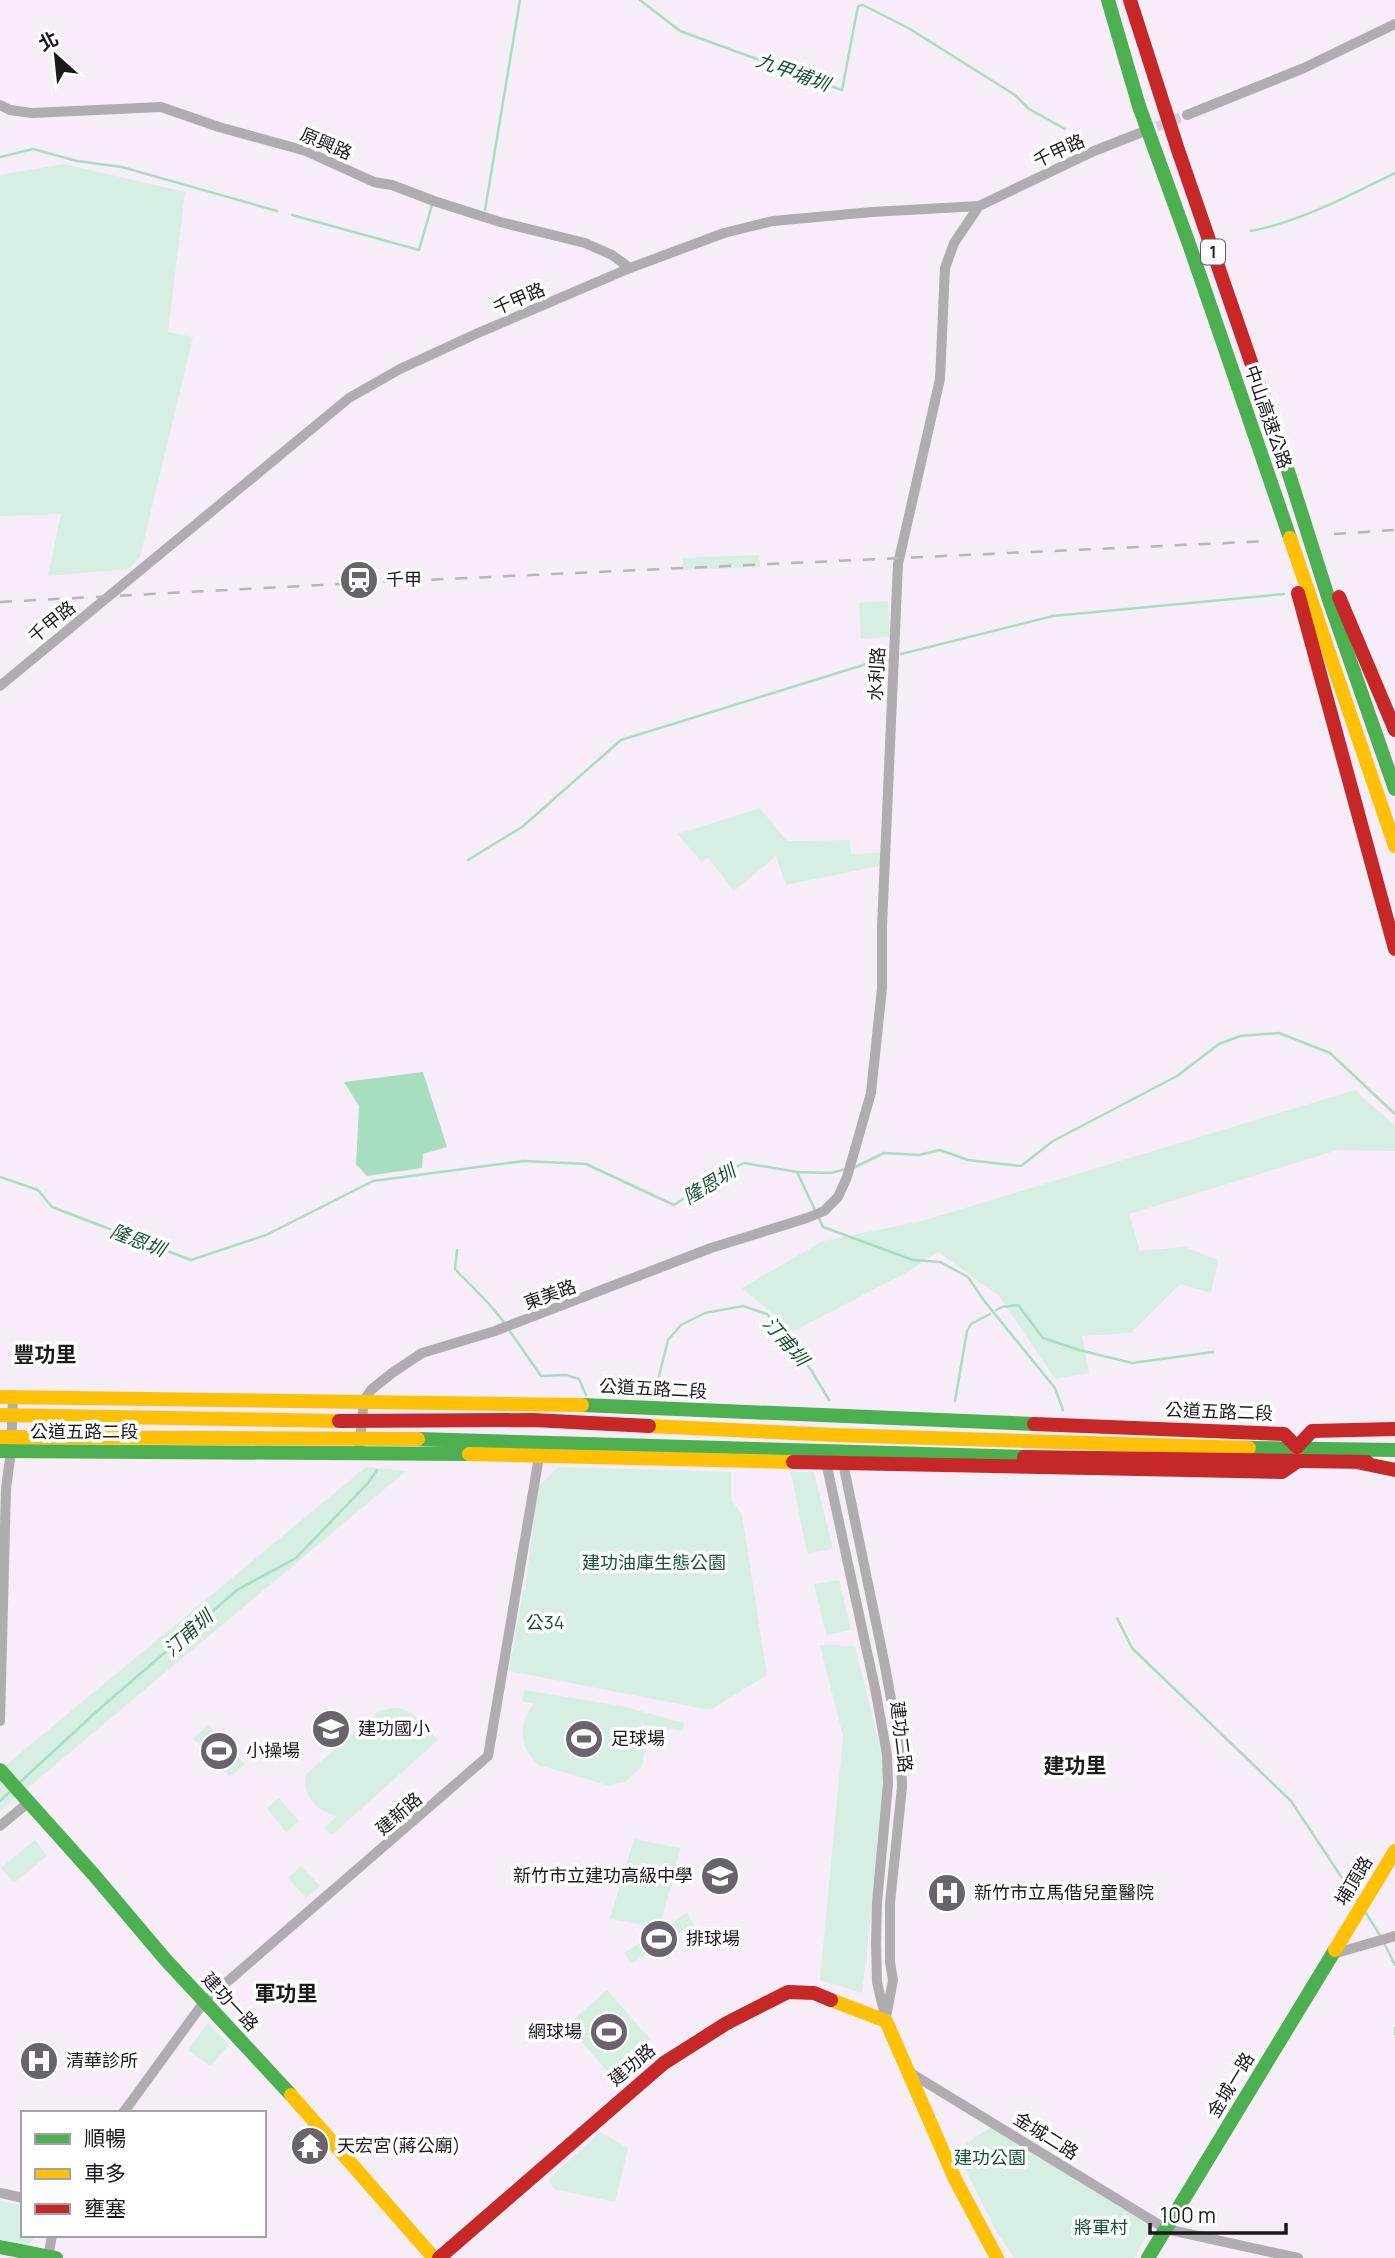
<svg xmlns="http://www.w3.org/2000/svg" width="1395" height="2258" font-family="Manrope,'Noto Sans TC',sans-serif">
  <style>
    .green { fill: #d7eee2 }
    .water { fill: #a8dec0 }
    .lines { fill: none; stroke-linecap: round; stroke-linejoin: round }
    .stream { stroke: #a8dec0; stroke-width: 2.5 }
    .street-tunnel { stroke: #d6cdd8; stroke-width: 10; stroke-dasharray: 10 5; stroke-linecap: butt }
    .street { stroke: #b0acb2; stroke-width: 10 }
    .fast { stroke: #4caf50; stroke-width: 14 }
    .slow { stroke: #ffc107; stroke-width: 14 }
    .jam { stroke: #c62828; stroke-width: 14 }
    .rail { stroke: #b9b3ba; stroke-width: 2.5; stroke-dasharray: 12 12; stroke-linecap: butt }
    .labels { text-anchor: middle; stroke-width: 7; stroke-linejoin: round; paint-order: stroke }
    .shield { fill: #fff; stroke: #625d63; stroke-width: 2 }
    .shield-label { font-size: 16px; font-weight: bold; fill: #1e1720 }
    .street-label { font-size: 18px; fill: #1e1720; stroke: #fff }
    .poi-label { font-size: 18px; fill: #1e1720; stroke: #fff; text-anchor: start }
    .park-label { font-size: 18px; fill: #165334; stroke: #fff }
    .water-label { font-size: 19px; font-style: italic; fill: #175434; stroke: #fff }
    .quarter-label { font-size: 21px; font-weight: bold; fill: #1e1720; stroke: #fff }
  </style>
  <rect width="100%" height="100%" fill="#f6edf9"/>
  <path class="green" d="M64,164l121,28 -17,140 25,5 -53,220 -12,12 -80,7 13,-62 -61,2v-341z
    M759,555l1,12 -77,3v-12z
    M888,601l2,36 -29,2 -2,-36z
    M760,808l27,33 63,-1 1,14 32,-1v12l-97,20 -10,-29 -42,35 -26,-33 -7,4 -23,-28z
    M1355,1090l40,36v25l-57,-1 -209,64 11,37 45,-4 33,13 -7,33 -31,-9 -49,49 -49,3 7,37 -34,6 -56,-83 -61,-44 -31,20 -113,59 -52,-43 81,-47 99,-20z
    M366,1467l40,4 -406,340v-41z
    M558,1467l173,5v27l11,16 25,160 -57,35 -201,-39 14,-80 2,-1 13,-103z
    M791,1472h23l19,77 -26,4z
    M839,1580l12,50 -25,5 -12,-51z
    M820,1645l35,1 32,130 -25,217 -42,-13 23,-244z
    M525,1690l97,16 62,17 -1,8 -42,-7 5,17 -4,26 -17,15 -18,3 -68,-20c-20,-17 -22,-42 -5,-61l-12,-3z
    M394,1708c19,1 27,12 33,28l5,-3 6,7 -106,95 -8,-7 13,-12c-20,-4 -35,-20 -31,-42l73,-63z
    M208,1725l37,39 -15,13 -37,-39z
    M279,1798l20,23 -13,11 -19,-24z
    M634,1839l46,9 -20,80 -50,-9z
    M35,1840l12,16 -33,27 -13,-15z
    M301,1866l19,20 -14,12 -18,-20z
    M687,1913l7,12 -63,39 -7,-11z
    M607,1990l44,50 -40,35 -44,-50z
    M208,2023l21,22 -19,21 -22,-16z
    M991,2127l161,99 -18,32h-120l-18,-27 -40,-81z
    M600,2132l28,16 -13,54 -61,-13 -6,-9z
    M0,2201l23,5v29h13l-2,4 -9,8 -25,-5z"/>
  <path class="water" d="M423,1072l24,75 -24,7 -1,14 -55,8 -11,-12 3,-58 -15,-24z"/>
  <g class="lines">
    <path class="stream" d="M640,0l40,31 162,59 16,-84 5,-1 47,24 105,66 14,14 36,20
      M0,157l33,-8 44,12 45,6 155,44
      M485,210l35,-210
      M292,215l127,35 13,-45
      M1251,231c51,-10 97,-35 144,-58
      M901,654l152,-38 231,-22
      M468,860l54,-33 99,-87 265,-82
      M853,1168l31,-15 35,2 21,-5 28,10 53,6 32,-25 124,-65 42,-32 21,-8 39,-3 51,20 65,61
      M797,1172l18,38
      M0,1177l38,13 14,17 139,53 75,-25 107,-54 151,-20 62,3 88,41 40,-27 30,-15 53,9 34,1 15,-4
      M818,1216l5,11 90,33 27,2 28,15 17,25 70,86 8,22
      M457,1250l-2,19c17,18 37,35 50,55
      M996,1310l6,-3 16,-2 25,33 36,12 53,13 81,-11
      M509,1330l32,46 25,-1 13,4 7,16
      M654,1396l14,-56 13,-15 24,-12 38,-7 24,8 44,56 18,30
      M955,1401l12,-70 4,-7 19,-10
      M1117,1618l15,30 159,153 67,101
      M18,1784l78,-72 141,-122 59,-32 72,-75 9,-13
      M0,1801l11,-10
      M1364,1910l17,27
      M1384,1943l11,22
      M1395,2028v6"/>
    <path class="street-tunnel" d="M1143,132l44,-17"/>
    <path class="street" d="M0,105l10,5 22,3 129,-6 58,20 87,24 68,31 18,3 42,16 66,21 85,21 27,12 18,13
      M1187,115l117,-47 91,-44
      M0,686l349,-288 51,-29 78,-36 152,-65 94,-35 49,-12 99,-9 107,-6 115,-55 46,-18
      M359,1452l5,-52 7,-10 21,-17 30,-20 73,-22 216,-83 96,-30 17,-7 14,-14 9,-20 24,-84 11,-105v-62l16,-362 42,-185 5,-111 9,-25 25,-37
      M826,1462l50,231 11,62 1,29 -11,119 -1,39 1,40 9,39
      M843,1463l41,198 17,92 1,34 -12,116v59l3,18 -7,37
      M0,1721l6,-232 5,-38 2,-54
      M0,1826l29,-24
      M1333,1954l62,-18
      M909,2072l257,157 132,29
      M123,2113l81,-111 284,-246 51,-299
      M0,2193l23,5
      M48,2258l4,-23"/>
    <path class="fast" d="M1108,0l31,106 50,138 101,294
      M1282,452l47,148 66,189
      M582,1405l452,19
      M418,1439l606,18
      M1249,1448l146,2
      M0,1451l469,3
      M0,1770l94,105 71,84 126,136
      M0,2247l56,11
      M1148,2258l187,-308"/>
    <path class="slow" d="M1290,538l105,308
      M0,1397l582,8
      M0,1415l339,6
      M649,1426l185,9 415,13
      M0,1437l418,2
      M469,1454l324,8
      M1335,1950l60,-99
      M831,2000l55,21 69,158 42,79
      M291,2095l143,163"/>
    <path class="jam" d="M1130,0l48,150 104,302
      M1298,593l97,356
      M1339,597l56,133
      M339,1421l194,-1 116,6
      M1034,1424l250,10 13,13
      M1297,1447l15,-16 83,-2
      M1024,1457l343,5
      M793,1462l489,10 16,-11
      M1356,1462l39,8
      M439,2258l225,-195 63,-40 61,-31 26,1 17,7"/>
    <path class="rail" d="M1334,534l61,-4
      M0,602l359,-19 910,-42"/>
  </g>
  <defs>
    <symbol id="station-disc" viewBox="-11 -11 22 22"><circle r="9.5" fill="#6a626c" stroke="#fff"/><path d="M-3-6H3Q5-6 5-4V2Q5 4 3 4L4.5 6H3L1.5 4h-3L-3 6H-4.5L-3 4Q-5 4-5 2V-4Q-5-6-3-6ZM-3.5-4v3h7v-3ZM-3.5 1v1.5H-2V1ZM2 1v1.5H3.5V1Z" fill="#fff"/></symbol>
    <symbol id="school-disc" viewBox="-11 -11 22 22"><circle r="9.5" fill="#6a626c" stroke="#fff"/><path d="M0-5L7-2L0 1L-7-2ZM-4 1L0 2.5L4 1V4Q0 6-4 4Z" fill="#fff"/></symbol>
    <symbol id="stadium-disc" viewBox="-11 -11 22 22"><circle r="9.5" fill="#6a626c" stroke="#fff"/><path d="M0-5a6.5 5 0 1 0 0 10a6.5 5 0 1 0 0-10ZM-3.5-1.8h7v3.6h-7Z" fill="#fff"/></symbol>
    <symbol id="hospital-disc" viewBox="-11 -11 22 22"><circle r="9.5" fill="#6a626c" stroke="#fff"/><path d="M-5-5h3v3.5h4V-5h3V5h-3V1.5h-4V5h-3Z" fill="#fff"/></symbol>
    <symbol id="temple-disc" viewBox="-11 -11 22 22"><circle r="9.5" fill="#6a626c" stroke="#fff"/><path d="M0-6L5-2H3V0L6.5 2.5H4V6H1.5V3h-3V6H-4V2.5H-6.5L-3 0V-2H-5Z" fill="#fff"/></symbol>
  </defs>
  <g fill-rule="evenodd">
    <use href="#station-disc" x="337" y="558" width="44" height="44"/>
    <use href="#school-disc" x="309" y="1707" width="44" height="44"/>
    <use href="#stadium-disc" x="562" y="1717" width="44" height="44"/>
    <use href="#stadium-disc" x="197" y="1729" width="44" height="44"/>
    <use href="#school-disc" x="698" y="1854" width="44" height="44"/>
    <use href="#hospital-disc" x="925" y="1871" width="44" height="44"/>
    <use href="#stadium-disc" x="637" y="1917" width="44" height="44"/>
    <use href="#stadium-disc" x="587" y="2010" width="44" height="44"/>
    <use href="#hospital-disc" x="17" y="2039" width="44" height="44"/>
    <use href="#temple-disc" x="288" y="2124" width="44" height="44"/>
  </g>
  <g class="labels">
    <rect class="shield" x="1201" y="239.5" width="24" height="25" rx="5"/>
    <g class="shield-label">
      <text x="1213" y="258">1</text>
    </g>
    <g class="street-label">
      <text transform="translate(326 144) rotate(23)" y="6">原興路</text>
      <text transform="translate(1059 151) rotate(-25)" y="6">千甲路</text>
      <text transform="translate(519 299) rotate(-23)" y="6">千甲路</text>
      <text transform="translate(1268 417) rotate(71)" y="6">中山高速公路</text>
      <text transform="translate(52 622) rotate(-39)" y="6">千甲路</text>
      <text transform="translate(877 674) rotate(-87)" y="6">水利路</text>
      <text transform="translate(550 1295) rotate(-20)" y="6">東美路</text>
      <text transform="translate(653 1389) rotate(3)" y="6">公道五路二段</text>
      <text transform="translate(1219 1412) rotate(2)" y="6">公道五路二段</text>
      <text x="84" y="1438">公道五路二段</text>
      <text transform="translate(901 1737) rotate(83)" y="6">建功二路</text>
      <text transform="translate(399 1814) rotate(-41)" y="6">建新路</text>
      <text transform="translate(1354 1881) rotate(-59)" y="6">埔頂路</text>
      <text transform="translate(230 2002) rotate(47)" y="6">建功一路</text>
      <text transform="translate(632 2065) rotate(-40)" y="6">建功路</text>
      <text transform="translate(1231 2085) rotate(-59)" y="6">金城一路</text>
      <text transform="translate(1046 2136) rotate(32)" y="6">金城二路</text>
    </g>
    <g class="poi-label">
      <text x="386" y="586">千甲</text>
      <text x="358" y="1735">建功國小</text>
      <text x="611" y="1745">足球場</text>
      <text x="246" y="1757">小操場</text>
      <text x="693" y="1882" text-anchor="end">新竹市立建功高級中學</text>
      <text x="974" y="1899">新竹市立馬偕兒童醫院</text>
      <text x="686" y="1945">排球場</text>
      <text x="582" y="2038" text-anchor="end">網球場</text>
      <text x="66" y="2067">清華診所</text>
      <text x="337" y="2152">天宏宮(蔣公廟)</text>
    </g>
    <g class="park-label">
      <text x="654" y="1569">建功油庫生態公園</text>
      <text x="545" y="1629">公34</text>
      <text x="990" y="2164">建功公園</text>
      <text x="1101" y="2234">將軍村</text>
    </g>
    <g class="water-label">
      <text transform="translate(793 72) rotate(20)" y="7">九甲埔圳</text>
      <text transform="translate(709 1184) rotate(-31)" y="7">隆恩圳</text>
      <text transform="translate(138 1240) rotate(21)" y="7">隆恩圳</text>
      <text transform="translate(786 1341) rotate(49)" y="7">汀甫圳</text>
      <text transform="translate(188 1633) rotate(-42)" y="7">汀甫圳</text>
    </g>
    <g class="quarter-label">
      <text x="45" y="1362">豐功里</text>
      <text x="1075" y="1773">建功里</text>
      <text x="286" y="2001">軍功里</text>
    </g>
  </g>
  <rect x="21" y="2111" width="245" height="126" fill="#ffffff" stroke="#a5a2a6" stroke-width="2"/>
  <rect x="35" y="2134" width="35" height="10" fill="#4caf50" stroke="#a5a2a6" stroke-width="2"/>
  <text x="84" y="2146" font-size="21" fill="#1e1720">順暢</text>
  <rect x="35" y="2169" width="35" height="10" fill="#ffc107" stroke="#a5a2a6" stroke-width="2"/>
  <text x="84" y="2181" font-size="21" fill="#1e1720">車多</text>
  <rect x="35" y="2204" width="35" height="10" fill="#c62828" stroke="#a5a2a6" stroke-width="2"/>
  <text x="84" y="2216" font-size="21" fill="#1e1720">壅塞</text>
  <g transform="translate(56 56) rotate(333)" stroke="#ffffff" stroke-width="5" paint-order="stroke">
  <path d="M0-5L12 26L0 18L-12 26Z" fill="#1e1720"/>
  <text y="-10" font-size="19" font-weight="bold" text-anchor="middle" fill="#1e1720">北</text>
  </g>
  <path d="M1150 2223v10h136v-10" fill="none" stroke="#1e1720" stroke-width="3.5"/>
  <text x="1160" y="2223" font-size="21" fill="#1e1720" stroke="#ffffff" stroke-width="5" paint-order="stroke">100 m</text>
</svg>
